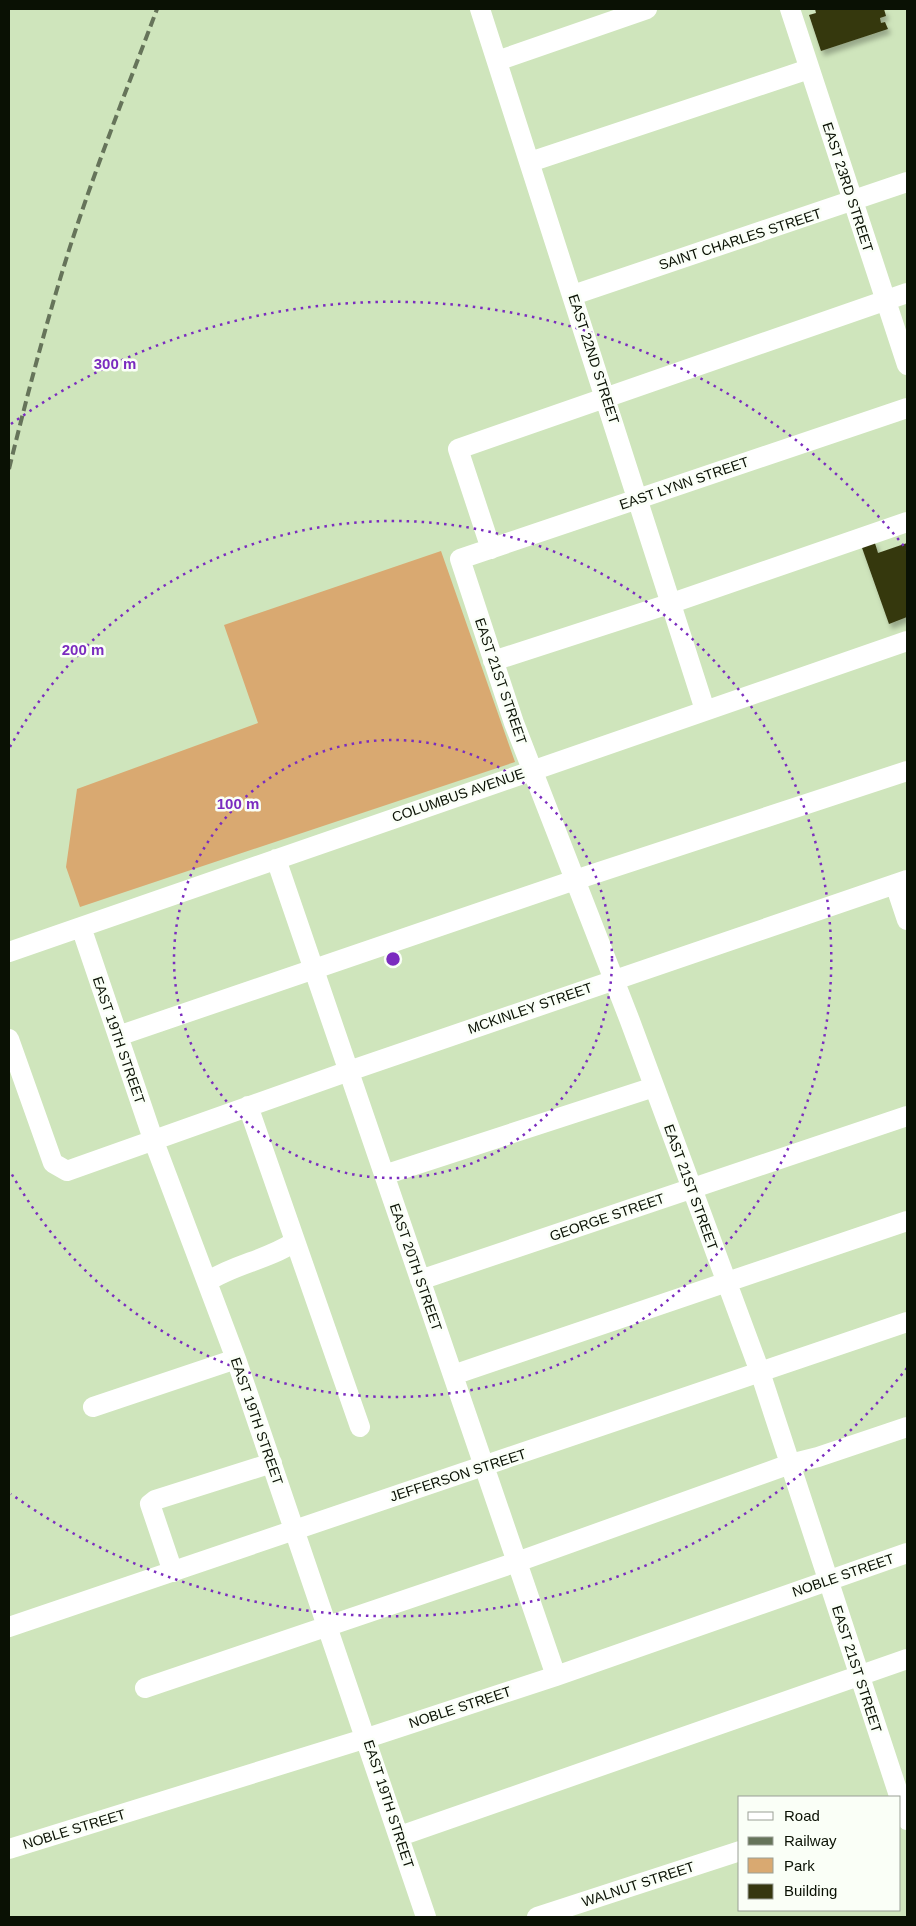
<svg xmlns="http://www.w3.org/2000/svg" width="916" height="1926" font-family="Helvetica,sans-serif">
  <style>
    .green { fill: #d9a971 }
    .building { fill: #363710; filter: url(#shadow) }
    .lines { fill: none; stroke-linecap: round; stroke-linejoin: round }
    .minor { stroke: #fff; stroke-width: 20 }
    .rail { stroke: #66745a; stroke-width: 4; stroke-dasharray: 10 5; stroke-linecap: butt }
    .ring { fill: none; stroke: #7b2cbf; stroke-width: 2.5; stroke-dasharray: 2.5 5 }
    .labels { text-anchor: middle; stroke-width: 5; stroke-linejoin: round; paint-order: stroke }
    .street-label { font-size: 14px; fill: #0a1104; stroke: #fafff7 }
    .centre { fill: #7b2cbf; stroke: #fafff7; stroke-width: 2.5 }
    .ring-label { font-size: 15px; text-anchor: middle; font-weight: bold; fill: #7b2cbf; stroke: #fafff7; stroke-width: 5; stroke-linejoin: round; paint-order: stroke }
  </style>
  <defs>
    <filter id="shadow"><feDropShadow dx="3" dy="5" stdDeviation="2.5" flood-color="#0004"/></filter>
  </defs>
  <rect width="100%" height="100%" fill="#cfe5bc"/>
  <path class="green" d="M441,551l74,211 -435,145 -14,-40 11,-78 181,-66 -34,-98z"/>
  <path class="building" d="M815,9h69l2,7 -6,2 1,5 4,-1 3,7 -67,22 -12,-36 7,-2z
    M874,540l4,13 29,-10v74l-18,7 -28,-79z"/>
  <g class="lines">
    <path class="minor" d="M480,9l225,701
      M790,9l117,356
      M497,61l150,-52
      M530,162l279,-93
      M573,295l334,-113
      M907,408l-447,151 54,164 116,298 130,351 147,448
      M491,549l-33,-100 449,-156
      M493,661l179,-58 235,-81
      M276,859l280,817
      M895,884l12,36
      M81,927l72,212 83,220 190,558
      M9,952l898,-311
      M118,1036l457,-156 332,-109
      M9,1039l44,124 14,8 282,-100 558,-191
      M248,1106l112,321
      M384,1175l270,-88
      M420,1280l487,-164
      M207,1282c27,-18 61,-22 87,-40
      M453,1375l454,-154
      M93,1407l143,-48
      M173,1572l-23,-68 5,-4 117,-37
      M9,1627l898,-305
      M145,1688l372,-126 273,-98 28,-7 89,-30
      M400,1836l507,-177
      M9,1849l358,-111 189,-62 351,-123
      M537,1917l203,-66"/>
    <path class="rail" d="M9,469c18,-73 37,-146 60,-219 26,-81 58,-161 88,-241"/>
  </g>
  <g class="ring">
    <circle cx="393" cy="959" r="219"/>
    <path d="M10 747A438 438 0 1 1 10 1171"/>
    <path d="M907 1368A657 657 0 0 1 11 1494M11 424A657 657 0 0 1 907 550"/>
  </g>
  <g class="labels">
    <g class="street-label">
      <text transform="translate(848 187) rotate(72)" y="5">EAST 23RD STREET</text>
      <text transform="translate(740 239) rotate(-18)" y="5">SAINT CHARLES STREET</text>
      <text transform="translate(594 359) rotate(72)" y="5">EAST 22ND STREET</text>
      <text transform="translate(684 483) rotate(-19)" y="5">EAST LYNN STREET</text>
      <text transform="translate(501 681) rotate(71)" y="5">EAST 21ST STREET</text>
      <text transform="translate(458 795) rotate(-19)" y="5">COLUMBUS AVENUE</text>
      <text transform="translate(530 1008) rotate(-19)" y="5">MCKINLEY STREET</text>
      <text transform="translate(119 1040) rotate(71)" y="5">EAST 19TH STREET</text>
      <text transform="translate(691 1187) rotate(70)" y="5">EAST 21ST STREET</text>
      <text transform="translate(607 1217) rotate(-19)" y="5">GEORGE STREET</text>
      <text transform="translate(416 1267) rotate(71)" y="5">EAST 20TH STREET</text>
      <text transform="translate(257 1421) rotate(71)" y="5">EAST 19TH STREET</text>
      <text transform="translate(458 1475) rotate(-18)" y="5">JEFFERSON STREET</text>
      <text transform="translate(843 1575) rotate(-19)" y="5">NOBLE STREET</text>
      <text transform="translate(857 1669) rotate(72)" y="5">EAST 21ST STREET</text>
      <text transform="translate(460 1707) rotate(-18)" y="5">NOBLE STREET</text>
      <text transform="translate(389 1804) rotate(72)" y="5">EAST 19TH STREET</text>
      <text transform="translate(74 1829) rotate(-17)" y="5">NOBLE STREET</text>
      <text transform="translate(638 1884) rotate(-18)" y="5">WALNUT STREET</text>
    </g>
  </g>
  <circle cx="393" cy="959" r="8" class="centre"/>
  <g class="ring-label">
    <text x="115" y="369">300 m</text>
    <text x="83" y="655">200 m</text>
    <text x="238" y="809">100 m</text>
  </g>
  <rect width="916" height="1926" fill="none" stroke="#0a1104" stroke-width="20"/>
  <rect x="738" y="1796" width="162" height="115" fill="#fafff7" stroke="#9aa096"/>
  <rect x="748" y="1812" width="25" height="8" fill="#ffffff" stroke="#9aa096"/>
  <text x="784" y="1821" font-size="15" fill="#0a1104">Road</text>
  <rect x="748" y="1837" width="25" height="8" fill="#66745a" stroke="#9aa096"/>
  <text x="784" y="1846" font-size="15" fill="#0a1104">Railway</text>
  <rect x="748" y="1858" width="25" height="15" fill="#d9a971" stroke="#9aa096"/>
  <text x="784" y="1871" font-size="15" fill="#0a1104">Park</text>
  <rect x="748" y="1884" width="25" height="15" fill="#363710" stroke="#9aa096"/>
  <text x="784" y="1896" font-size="15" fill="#0a1104">Building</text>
</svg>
